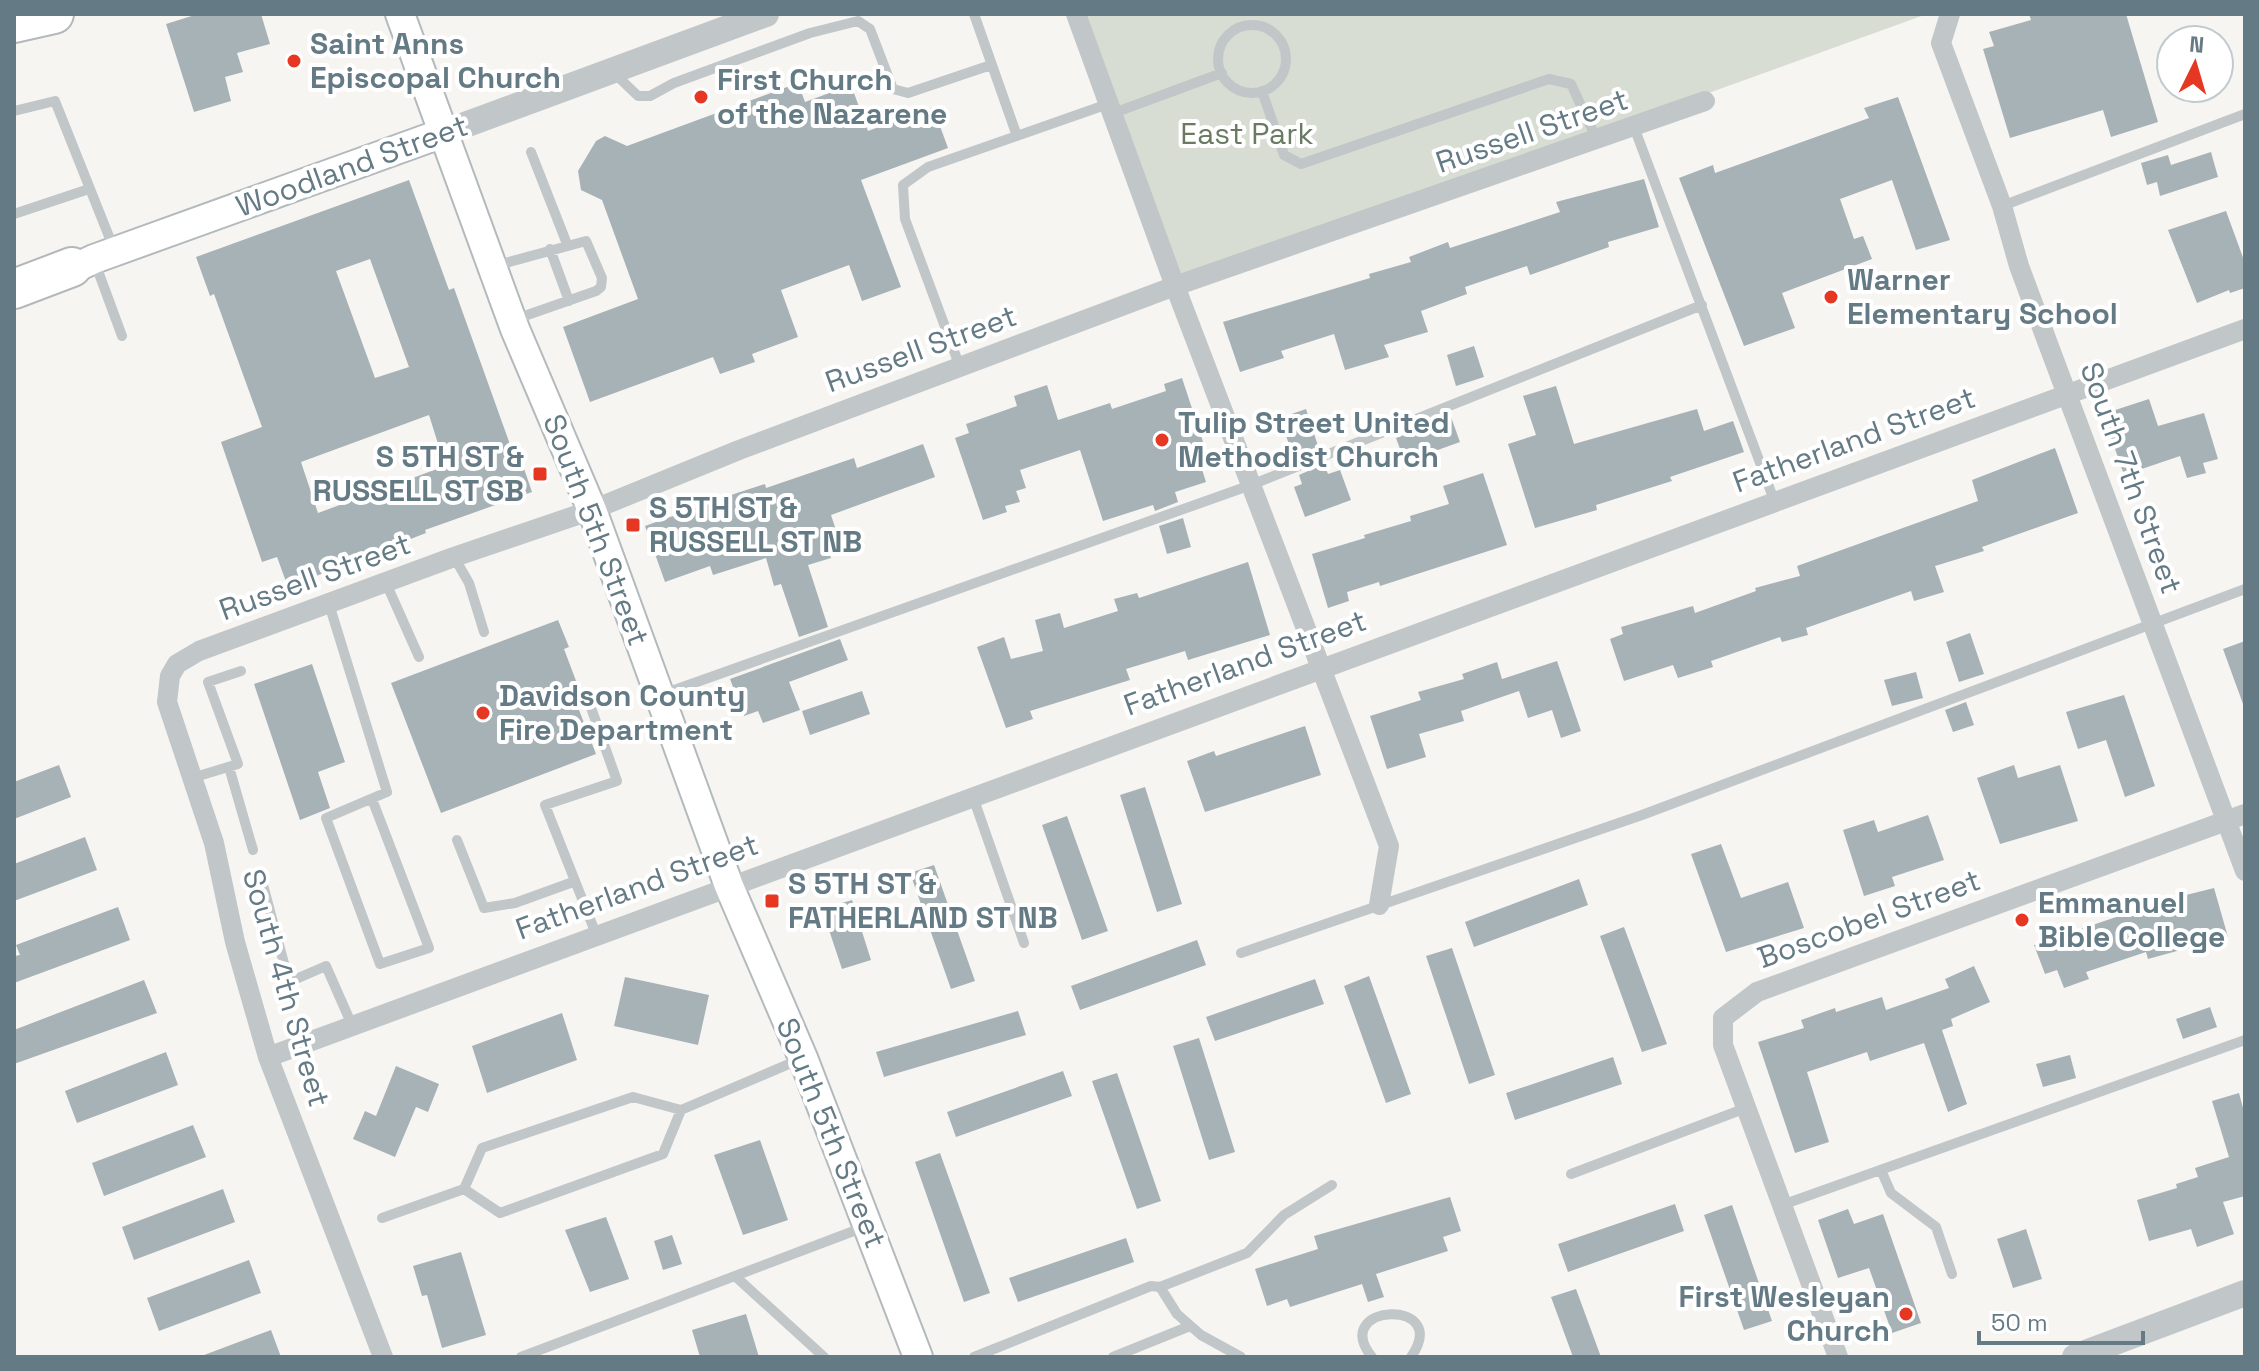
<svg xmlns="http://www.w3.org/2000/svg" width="2259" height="1371" font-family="'Space Grotesk',sans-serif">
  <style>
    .green { fill: #d8ddd3 }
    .building { fill: #a7b2b6; fill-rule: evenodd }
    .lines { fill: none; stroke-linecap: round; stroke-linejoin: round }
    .secondary-casing { stroke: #b3babd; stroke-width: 32 }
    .motorway-casing { stroke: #b4b8bb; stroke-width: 42 }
    .service { stroke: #c1c6c8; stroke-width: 10 }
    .minor { stroke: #c1c6c8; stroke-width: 20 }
    .tertiary { stroke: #c1c6c8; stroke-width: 26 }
    .secondary { stroke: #fff; stroke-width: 28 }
    .motorway { stroke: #fff; stroke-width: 38 }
    .poi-dot { fill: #e63722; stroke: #fff; stroke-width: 3 }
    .labels { text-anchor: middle; stroke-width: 8; stroke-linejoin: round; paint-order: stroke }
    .poi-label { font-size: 30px; font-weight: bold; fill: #647a84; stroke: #fff; text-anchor: start }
    .street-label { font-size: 30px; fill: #647a84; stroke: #fff }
    .park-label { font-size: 30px; fill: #6b7b63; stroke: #fff }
  </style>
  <rect width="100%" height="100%" fill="#f6f5f2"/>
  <path class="green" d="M1078,14h849l-752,272z"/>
  <path class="building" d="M198,14h63l9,30 -33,9 6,19 -18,5 6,24 -37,11 -28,-88z
    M2029,14h97l32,108 -47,15 -8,-27 -93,28 -27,-89 11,-3 -5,-14 42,-12z
    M798,83l7,19 46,-17 17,46 65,-24 15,41 -87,32 40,107 -39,14 -13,-36 -68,25 17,47 -46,17 3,8 -35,12 -7,-17 -123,45 -27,-75 75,-28 -36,-99 -21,-10 -3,-19 18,-30 9,-5 22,10z
    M1898,97l52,143 -34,10 -24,-70 -52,19 14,40 9,-3 9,23 -90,34 13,35 -51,18 -65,-168 34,-13 2,8 154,-55 -5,-10z
    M2211,152l7,25 -58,19 -3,-14 -10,3 -6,-22 27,-8 3,10z
    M1644,179l15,48 -51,15 1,5 -79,28 -3,-9 -62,21 2,7 -46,17 7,21 -44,13 5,12 -44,13 -11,-36 -53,17 3,7 -44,14 -17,-50 147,-44 -1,-4 42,-12 -2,-5 39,-15 2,6 110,-36 -4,-10z
    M409,180l40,110 5,-2 59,165 5,-2 14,41 -107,38 1,3 -138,54 -11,-30 -15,5 -41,-120 41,-15 -48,-133 -4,2 -14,-39zM370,259l39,108 -34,11 -39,-107zM429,415l16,51 -127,47 -17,-51z
    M2226,211l19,52v25l-15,5 -1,-3 -32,13 -29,-73z
    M1474,346l10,31 -28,9 -9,-31z
    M1182,378l26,79 -9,3 7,22 -31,10 3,10 -23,9 -2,-6 -50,16 -23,-71 -60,20 6,18 -10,3 4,11 -15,4 2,6 -24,8 -28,-82 14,-5 -3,-9 51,-18 -3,-10 33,-11 11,35 52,-17 2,6 54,-18 -2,-7z
    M1556,386l18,58 123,-35 7,22 29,-10 11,31 -74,25 2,4 -76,24 1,5 -62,18 -27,-84 28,-9 -13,-39z
    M2149,399l9,27 46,-13 14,46 -15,4 3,10 -19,5 -7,-22 -56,19 -21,-61z
    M1306,409l13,40 -25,10 -14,-41z
    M1451,417l9,25 -36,13 2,6 -19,7 -11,-30z
    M923,444l12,33 -104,38 7,21 -13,4 6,18 -23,7 20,62 -29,10 -18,-53 -7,2 -8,-28 -53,17 -3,-9 -45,16 -20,-56 92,-33 28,-9 1,4 88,-30 3,10z
    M2055,448l23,65 -96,34 2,4 -49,15 9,26 -30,9 -3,-10 -105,37 2,7 -26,7 -2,-5 -69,24 2,6 -35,11 -5,-13 -49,16 -14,-42 13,-5 -2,-7 72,-21 2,7 61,-22 -1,-3 45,-12 -3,-10 181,-65 -6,-21z
    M1324,464l4,10 12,-4 11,30 -46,17 -11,-30 8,-3 -3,-9z
    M1483,473l24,72 -127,41 -1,-4 -32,10 2,9 -21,7 -16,-54 53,-16 -1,-3 47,-14 -1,-5 39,-12 -6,-18z
    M1183,518l8,29 -24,7 -8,-28z
    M1248,562l22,73 -82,25 -3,-9 -59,18 4,11 -100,31 3,8 -27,9 -29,-81 27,-10 7,22 32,-8 -8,-31 25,-7 4,15 54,-17 -4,-12 23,-6 2,5z
    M558,620l11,27 -5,2 17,45 -7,3 22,57 -155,59 -50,-130z
    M1970,633l14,41 -25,8 -13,-40z
    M840,639l8,21 -59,22 11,28 -37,13 -5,-12 -14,5 -14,-37z
    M2245,641v62l-2,1 -20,-55z
    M1557,661l24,70 -20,7 -9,-28 -24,8 -9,-27 -58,20 3,10 -45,13 7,23 -39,12 -17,-53 51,-16 -3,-8 46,-13 -2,-5 35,-12 5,17z
    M312,664l33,98 -27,10 12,36 -30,12 -46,-136z
    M1916,672l7,26 -31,8 -8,-26z
    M862,691l8,23 -60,21 -8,-24z
    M2124,695l31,91 -30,11 -19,-57 -28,9 -12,-37z
    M1966,702l8,23 -21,7 -8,-22z
    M1305,726l16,49 -116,37 -18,-51 27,-10 2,5z
    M59,765l12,32 -57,22v-37z
    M2014,765l4,13 42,-13 18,56 -78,23 -23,-66z
    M1145,787l37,117 -25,8 -37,-117z
    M1928,815l16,45 -52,17 3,9 -31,10 -21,-66 31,-10 4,12z
    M1067,816l41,115 -26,9 -40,-115z
    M85,837l12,33 -83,31v-37z
    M1721,844l20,54 47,-16 16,46 -78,24 -35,-98z
    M934,865l41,116 -24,8 -41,-116z
    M1579,879l9,26 -114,42 -9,-25z
    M2214,888l14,49 -80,22 -2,-7 -60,20 3,7 -25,9 -7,-18 -12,4 -11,-29 132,-45z
    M852,900l19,60 -29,9 -20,-60z
    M118,907l12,33 -116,43v-27l6,-1 -4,-10z
    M1624,927l43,117 -25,8 -42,-116z
    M1197,940l9,25 -126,45 -9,-24z
    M1452,948l43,127 -26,9 -43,-128z
    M1974,966l16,36 -39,17 2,7 -11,4 25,74 -19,8 -24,-69 -54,18 -3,-9 -60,20 22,70 -34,11 -37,-111 46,-14 -3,-8 34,-12 1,4 46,-15 4,13 63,-22 -4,-9z
    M1369,976l42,118 -25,9 -42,-117z
    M625,977l84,18 -11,50 -84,-19z
    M1315,979l9,25 -109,37 -9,-24z
    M144,980l13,33 -143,51v-34z
    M2210,1007l7,20 -34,12 -7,-20z
    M1018,1011l8,24 -142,42 -8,-25z
    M562,1013l15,47 -90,33 -15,-47z
    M1199,1038l36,114 -26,8 -36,-114z
    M166,1052l12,33 -101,38 -12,-32z
    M2070,1055l6,23 -33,9 -7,-23z
    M1613,1057l9,27 -107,36 -9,-27z
    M396,1066l43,18 -11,28 -12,-5 -21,50 -42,-18 12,-28 11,5z
    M1063,1071l9,25 -116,41 -9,-25z
    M1117,1073l44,128 -24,8 -45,-128z
    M2239,1093l6,22v81l-22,6 11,32 -37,13 -6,-18 -42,12 -12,-41 40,-12 -1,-4 22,-7 -3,-9 34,-11 -17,-56z
    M193,1125l13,32 -102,39 -12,-33z
    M760,1140l28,80 -45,15 -29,-80z
    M940,1153l50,140 -26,9 -49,-140z
    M223,1189l12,33 -101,38 -12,-33z
    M1450,1197l11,34 -18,6 5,14 -72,23 8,23 -16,5 -6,-18 -72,23 -3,-8 -20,7 -12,-37 63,-20 -4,-13z
    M1675,1204l9,27 -116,41 -10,-28z
    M1732,1205l40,116 -28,9 -40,-115z
    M1848,1209l6,15 29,-10 38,109 -29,10 -23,-65 -31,10 -20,-58z
    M606,1217l23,62 -39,13 -25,-62z
    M2026,1229l16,50 -29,9 -16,-49z
    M672,1235l10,29 -19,6 -9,-29z
    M1126,1238l8,24 -116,40 -9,-24z
    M461,1252l25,83 -44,13 -15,-53 -5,1 -9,-30z
    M249,1260l12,33 -102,38 -12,-33z
    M1576,1289l25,68h-28l-22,-60z
    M746,1314l13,43h-59l-8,-27z
    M271,1330l10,27h-76l-1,-2z"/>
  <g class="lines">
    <defs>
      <path id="secondary" d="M400,14l115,315 77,181 137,376 74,172 115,299
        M56,277l38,-18 349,-126"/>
      <path id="motorway" d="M14,23l40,-9
        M14,289l58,-22"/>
    </defs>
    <use href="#secondary" class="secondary-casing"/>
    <use href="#motorway" class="motorway-casing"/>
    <path class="service" d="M974,14l43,122
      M1218 59a34 34 0 1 1 68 0a34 34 0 1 1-68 0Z
      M614,73l24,23h12l24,-13 136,-50 48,-12 12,8 23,60 15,4 83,-28
      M1262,91l22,64 17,9 248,-85 22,5 26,56
      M14,111l41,-10 59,148
      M1111,114l111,-41
      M1634,127l140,373
      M531,152l36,92
      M2002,206l243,-92
      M14,214l75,-25
      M550,249l19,52
      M94,260l28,76
      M494,266l92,-25 16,37 -1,9 -5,4 -83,29
      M960,367l-55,-148 -2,-34 25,-18 180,-63
      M454,557l15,26 15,49
      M386,583l33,74
      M329,604l58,188 -61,26 54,146 49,-16 -57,-149
      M663,694l588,-209 451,-180
      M589,702l28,79 -72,24 51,129
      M229,767l24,83
      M192,778l46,-14 -30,-82 33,-11
      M973,797l51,146
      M457,840l27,68 31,-5 58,-21
      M262,881l27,101 37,-16 26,59
      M1241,953l401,-138 603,-226
      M1881,1170l10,23 45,34 16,47
      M1571,1174l175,-66
      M464,1189l36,24 163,-59 18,-44
      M1782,1205l463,-165
      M382,1218l82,-29 18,-41 151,-51 48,13 122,-52
      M735,1276l89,81
      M1160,1287l87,-34 37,-38 48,-30
      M521,1357l346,-131
      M974,1357l177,-71 9,1 17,27 24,21 40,22
      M1113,1357l77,-31
      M1372,1357c-44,-54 81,-60 39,0"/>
    <path class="minor" d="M1076,14l99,272 214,560 -10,59
      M1950,14l-9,29 61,163 17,60 226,605
      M268,1057l1977,-728
      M383,1357l-115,-300 -33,-115 -21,-99 -47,-141 3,-26 7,-12 22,-13 255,-94 138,-47 147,-60 436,-164 530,-185
      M1838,1357l-115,-312v-27l34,-26 488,-178"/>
    <path class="tertiary" d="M443,133l323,-119
      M2075,1357l170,-64"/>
    <use href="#secondary" class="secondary"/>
    <use href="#motorway" class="motorway"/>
  </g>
  <g class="poi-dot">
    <circle cx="294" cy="61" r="8"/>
    <circle cx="701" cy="97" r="8"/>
    <circle cx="1831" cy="297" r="8"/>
    <circle cx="1162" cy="440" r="8"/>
    <rect x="532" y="466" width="16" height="16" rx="4"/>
    <rect x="625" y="517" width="16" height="16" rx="4"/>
    <circle cx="483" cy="713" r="8"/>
    <rect x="764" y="893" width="16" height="16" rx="4"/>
    <circle cx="2022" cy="920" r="8"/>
    <circle cx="1906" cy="1314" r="8"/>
  </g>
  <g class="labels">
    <g class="poi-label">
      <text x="310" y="54">Saint Anns<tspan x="310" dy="34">Episcopal Church</tspan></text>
      <text x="717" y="90">First Church<tspan x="717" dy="34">of the Nazarene</tspan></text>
      <text x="1847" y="290">Warner<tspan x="1847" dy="34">Elementary School</tspan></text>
      <text x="1178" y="433">Tulip Street United<tspan x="1178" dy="34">Methodist Church</tspan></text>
      <text x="524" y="467" text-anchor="end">S 5TH ST &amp;<tspan x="524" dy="34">RUSSELL ST SB</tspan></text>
      <text x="649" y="518">S 5TH ST &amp;<tspan x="649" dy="34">RUSSELL ST NB</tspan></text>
      <text x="499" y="706">Davidson County<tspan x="499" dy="34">Fire Department</tspan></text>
      <text x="788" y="894">S 5TH ST &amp;<tspan x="788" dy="34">FATHERLAND ST NB</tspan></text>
      <text x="2038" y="913">Emmanuel<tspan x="2038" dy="34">Bible College</tspan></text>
      <text x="1890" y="1307" text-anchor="end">First Wesleyan<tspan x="1890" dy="34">Church</tspan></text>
    </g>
    <g class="street-label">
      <text transform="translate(1532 131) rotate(-19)" y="10">Russell Street</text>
      <text transform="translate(352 166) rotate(-20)" y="10">Woodland Street</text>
      <text transform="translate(921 349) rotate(-20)" y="10">Russell Street</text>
      <text transform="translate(1854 440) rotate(-20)" y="10">Fatherland Street</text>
      <text transform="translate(2131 478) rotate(70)" y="10">South 7th Street</text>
      <text transform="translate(596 530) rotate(69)" y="10">South 5th Street</text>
      <text transform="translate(315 577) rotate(-20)" y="10">Russell Street</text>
      <text transform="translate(1245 663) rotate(-20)" y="10">Fatherland Street</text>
      <text transform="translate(637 887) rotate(-20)" y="10">Fatherland Street</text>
      <text transform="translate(1869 919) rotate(-20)" y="10">Boscobel Street</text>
      <text transform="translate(286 988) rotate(74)" y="10">South 4th Street</text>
      <text transform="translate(831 1133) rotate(68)" y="10">South 5th Street</text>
    </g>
    <g class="park-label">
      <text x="1247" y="144">East Park</text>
    </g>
  </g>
  <rect width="2259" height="1371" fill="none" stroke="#647a84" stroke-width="32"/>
  <g transform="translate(2195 64) rotate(5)"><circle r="38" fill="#ffffff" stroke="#c1cace" stroke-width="2"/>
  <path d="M0-6L14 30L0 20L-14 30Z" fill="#e63722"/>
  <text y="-12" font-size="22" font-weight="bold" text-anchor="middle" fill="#647a84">N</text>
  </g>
  <path d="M1979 1331v12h164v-12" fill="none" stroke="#647a84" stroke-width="4"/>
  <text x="1991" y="1331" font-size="24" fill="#647a84" stroke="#ffffff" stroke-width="6" paint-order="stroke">50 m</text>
</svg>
